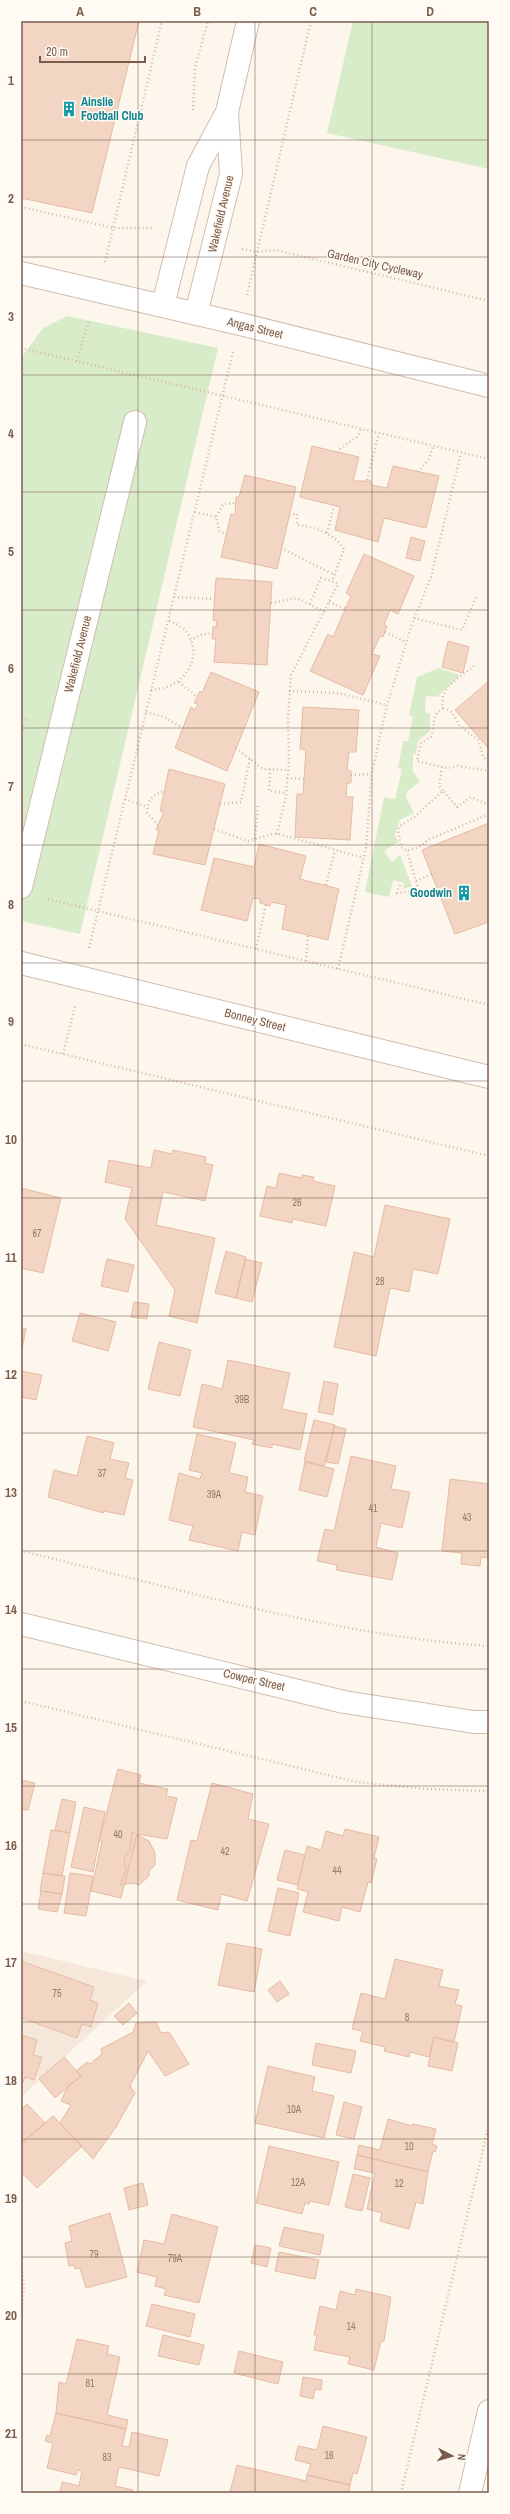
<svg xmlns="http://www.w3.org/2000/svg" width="510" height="2514" font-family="'Archivo Narrow',sans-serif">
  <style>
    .residential { fill: #f5e8da }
    .green { fill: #d8ecc9 }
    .building { fill: #f3d5c3; stroke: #e6bba3 }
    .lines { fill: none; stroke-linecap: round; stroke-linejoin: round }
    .minor-casing { stroke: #d1beb0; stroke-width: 24 }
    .path { stroke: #d9b8a5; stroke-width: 2.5; stroke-dasharray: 1 3; stroke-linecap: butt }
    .minor { stroke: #fff; stroke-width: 22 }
    .grid { fill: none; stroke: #7a5c4d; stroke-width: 1; stroke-opacity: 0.55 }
    .labels { text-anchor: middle; stroke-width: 3; stroke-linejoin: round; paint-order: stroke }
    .number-label { font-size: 10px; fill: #987a6a }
    .culture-label { font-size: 12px; font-weight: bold; fill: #0d838f; stroke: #fffaf3; text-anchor: start }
    .street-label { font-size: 12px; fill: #7a5c4d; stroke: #fffaf3 }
    .neatline { fill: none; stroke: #7a5c4d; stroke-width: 1.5 }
    .grid-label { font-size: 13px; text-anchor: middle; font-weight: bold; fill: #7a5c4d }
  </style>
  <rect width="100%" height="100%" fill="#fdf6ec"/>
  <path class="residential" d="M21,1951l126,30 -126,116z"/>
  <path class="green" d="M353,21h136v148l-162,-36z
    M67,316l151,32 -138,586 -59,-13v-563l22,-30z
    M439,668l21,7 -23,22 -11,-1 -1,16 5,2v17l-12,10 -2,13h-3v17l7,11 -13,9 -1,6 8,16 -14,7 -5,15 3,7 -14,9 8,11 8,-7 12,31 -9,3 1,-6 -11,-3 -4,17 -24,-5 19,-95 11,2 7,-30 -4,-1 5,-27h5l5,-24 -4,-2 8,-38z"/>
  <path class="building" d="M21,21h118l-47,192 -71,-15z
    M312,446l47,11 -6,24h18v4l16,3 6,-22 46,10 -13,52 -42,-10 -6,24 -43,-12 5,-23 -40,-10z
    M245,475l51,12 -19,82 -56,-12 10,-43 4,1 1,-18h3z
    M411,537l14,4 -5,20 -14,-3z
    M364,554l50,22 -16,38 -8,-4 -6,15 3,1 -4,11 -3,-1 -8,18 8,2 -17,39 -53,-24 18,-37 5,3 18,-41 -5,-3z
    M216,578l56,4 -5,83 -53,-3 2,-23h-4l1,-12h3l1,-6 -4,-1z
    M448,641l21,6 -6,26 -21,-6z
    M211,672l48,20 -32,79 -52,-23 16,-41 4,3 3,-6 -4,-1 6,-12 2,2z
    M489,681v68l-34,-39z
    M303,707l56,3 -3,42h-7l-2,18 4,1v12h-4l-1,14h7l-3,43 -55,-3 2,-43h6l3,-44 -6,-1z
    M169,769l56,15 -20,81 -52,-11 6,-24h-3l2,-5 6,-13 -4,-1z
    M489,823v99l-34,12 -33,-84z
    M259,844l47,12 -6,23 39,10 -11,51 -46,-11 4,-24 -15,-3 -1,4 -10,-3v-4l-7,-1 -6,23 -46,-11 13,-52 40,9z
    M154,1150l18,4 1,-4 33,7 -1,6 8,2 -8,36 -42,-9 -7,33 59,13 -18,85 -28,-7 6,-26 -50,-71 7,-31 -27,-6 4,-22 42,8z
    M279,1173l23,5v-3l12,2 -1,4 22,5 -9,40 -33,-7 -1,4 -32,-7 7,-30 9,2z
    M21,1188l40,10 -18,75 -22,-5z
    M385,1205l65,14 -12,55 -25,-5 -4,23 -19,-4 -14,68 -42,-9 20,-95 20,5z
    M226,1251l20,6 -10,41 -21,-5z
    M107,1259l27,6 -6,27 -27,-6z
    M245,1259l17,4 -10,39 -16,-4z
    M134,1302l15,2 -2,15 -16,-2z
    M80,1313l36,9 -8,29 -36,-10z
    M21,1328l5,1 -5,24z
    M159,1342l32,8 -11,46 -32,-7z
    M228,1360l62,13 -8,36 25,5 -7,36 -28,-6v4l-20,-4 2,-4 -61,-13 9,-43 20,5z
    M21,1371l21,4 -6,25 -15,-3z
    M324,1381l14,3 -5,31 -15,-3z
    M314,1420l21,5 -11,41 -20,-5z
    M334,1426l12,3 -8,35 -12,-2z
    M197,1434l39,9 -7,30 19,4 -3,15 18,4 -8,39 -13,-3 -4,19 -49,-11 4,-14 -24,-6 10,-47 21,6 2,-6 -13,-3z
    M87,1436l27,7 -4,16 19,4 -4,15 8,2 -9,35 -20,-4 -1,2 -55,-16 6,-27 23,6z
    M351,1456l45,10 -5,23 19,3 -8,36 -21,-5 -5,24 22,6 -6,27 -56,-10 1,-5 -20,-4 8,-32 9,2z
    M305,1462l29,7 -7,28 -28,-7z
    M450,1479l39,5v74l-8,-1 -1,9 -19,-2 1,-11 -20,-2z
    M118,1769l23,6 -2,8 29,6 -2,7 11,2 -10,41 -30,-5 -16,64 -30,-7 11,-50h-3z
    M21,1780l14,3 -7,27 -7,-1z
    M212,1783l41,11 -5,25 21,5 -22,77 -26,-7 -3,16 -41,-10 14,-60 6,1z
    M62,1799l14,3 -6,31 -15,-3z
    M84,1807l21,5 -12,60 -22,-5z
    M345,1829l34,8 -5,21 3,1 -6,24 -3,-1 -8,30 -18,-5 -3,14 -36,-9 5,-20 -11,-3 10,-43 14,4 5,-19 17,5z
    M51,1830l19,3 -8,43 -19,-3z
    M132,1832l17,9 6,12v12l-6,6v5l-10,9 -6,-2 -13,2 6,-15 -2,-12 6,-8z
    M285,1850l20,5 -7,30 -21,-5z
    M43,1873l22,3 -3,18 -22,-3z
    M70,1873l23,3 -7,40 -22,-3z
    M278,1888l21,5 -9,43 -22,-5z
    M41,1891l21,3 -5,18 -19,-3z
    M227,1943l35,6 -8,43 -36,-7z
    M395,1959l48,11 -4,16 20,4 -4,14 7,2 -8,36 -20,-5 -5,20 -19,-5 -1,5 -25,-6 1,-4 -25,-6 3,-10 -11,-2 9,-36 24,6z
    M21,1961l73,26 -4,13 8,3 -7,24 -9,-3 -5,14 -55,-20 -1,2z
    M280,1981l9,13 -12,8 -9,-12z
    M129,2003l8,10 -14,12 -9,-9z
    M156,2022l5,11 8,-1 20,32 -24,12 -17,-25 -18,35 5,7 -19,34 -23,32 -33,-36 11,-18 -10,-4 7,-15 13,-10 -5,-5 11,-9 3,2 12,-10 -1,-5 32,-17 3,-9z
    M21,2035l16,5 -4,15 9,2 -8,23 -9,-3 -4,10z
    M434,2037l24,6 -6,28 -24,-5z
    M316,2043l40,8 -5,22 -39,-8z
    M64,2057l17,19 -26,22 -16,-19z
    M268,2066l47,11 -3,14 22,5 -10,42 -69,-15z
    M344,2102l18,5 -8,32 -18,-4z
    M27,2104l18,19 -24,21v-34z
    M53,2116l29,30 -45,42 -16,-16v-28z
    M388,2119l24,7 1,-2 23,5 -4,15 5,2 -2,6 -2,-1 -5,21 -71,-17 2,-10 21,5z
    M269,2146l70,16 -10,43 -19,-4 -1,3 -4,-1 -3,11 -46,-11z
    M357,2155l71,17 -5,32 -7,-2 -7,27 -29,-8 2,-8 -15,-4 8,-36 -21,-4z
    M353,2174l17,4 -8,33 -17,-4z
    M143,2183l5,22 -19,5 -5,-22z
    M110,2213l17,64 -41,11 -6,-20 -5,1 -1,-4 -5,1 -4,-23 7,-2 -3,-15z
    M172,2214l46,13 -19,76 -35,-8 2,-6 -11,-3 2,-9 -20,-5 7,-32 20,4z
    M284,2227l40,8 -4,20 -41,-9z
    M255,2245l16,3 -4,19 -16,-4z
    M279,2252l40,8 -4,19 -40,-8z
    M356,2289l35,8 -7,44h-3l-7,29 -26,-6 2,-7 -36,-7 3,-15h-3l6,-29 16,4 4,-19 15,4z
    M152,2304l43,10 -5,23 -44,-11z
    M163,2335l41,10 -5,20 -41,-9z
    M77,2339l32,7 -2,8 13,3 -13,58 21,5 -2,9 -70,-16 3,-31 7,2z
    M239,2351l44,11 -5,22 -44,-11z
    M303,2377l19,3 -1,10 -6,-1 -2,10 -13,-3z
    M56,2413l70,16 -4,17 7,1 3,-15 36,8 -9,36 -40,-9 -4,19 18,4 -1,3h-72l2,-11 17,4 3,-15 -4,-1 -2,5 -29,-7 6,-25 -8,-2 2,-6 3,1z
    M323,2426l44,11 -10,37 -4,-1 -3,12 -43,-10 4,-11 -16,-4 3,-14 19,4z
    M237,2465l69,16 1,-6 43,10 -1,8h-114l-5,-1z"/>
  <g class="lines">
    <defs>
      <path id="minor" d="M21,273l219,51 249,62
        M163,305l35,-139 29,-54 21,-91
        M196,314l35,-140 -4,-62
        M21,887l114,-465
        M21,963l468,114
        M21,1624l323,78 130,20h15
        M470,2493l19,-82"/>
    </defs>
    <use href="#minor" class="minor-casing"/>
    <path class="path" d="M193,110l2,-43 13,-46
      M21,207l93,21h38
      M242,249l14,3 20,-2 213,51
      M105,262l57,-241
      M247,295l64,-274
      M21,348l468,111
      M77,361l12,-42
      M339,453l1,-4 18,-13 3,-7
      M418,472l11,-13 4,-13
      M367,480l12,-47
      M195,512l21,5
      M327,533l7,-27
      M227,535l-8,-4 -3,-14 7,-13 12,-1
      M281,548l54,27
      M174,597l40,2
      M329,602l17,7
      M271,603l26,-5 28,14
      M310,604l11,-26 11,3
      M414,618l48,12 14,-33
      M385,632l21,10
      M190,640l11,-5 12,-2
      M474,666c-14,12 -36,21 -31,42l9,4 7,13 19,15 5,16 6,6
      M179,682l18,15
      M151,690c48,-3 57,-57 18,-69
      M289,691l49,2 49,12
      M443,708c-13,8 -7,17 -12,29l-10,6 -4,18 30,7 11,-2 31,5
      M146,712l18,5 19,11
      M21,718l11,3
      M236,748l27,21 25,1
      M442,767l-3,19 4,5
      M270,769l-1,22 17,2
      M351,775l20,-1
      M287,778l17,1
      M125,799l22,8
      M220,804l21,-2 9,-43
      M489,805l-18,-8 -14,10 -14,-16 -30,27 -13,8 -2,4 3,17 6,4 12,-4 9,-7 61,-26
      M158,825l-11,-12c0,-12 5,-19 18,-22
      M214,829l34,12 24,-7h7l85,24
      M277,834l9,-38 3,-34 -1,-42 3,-45 47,-91 -6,-3 12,-32c-11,-16 -28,-22 -47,-24v-11l-8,1
      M255,839l3,-35
      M416,881l16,-7
      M326,885l9,-35
      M400,885l-3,8 22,-2 -12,-40
      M48,899l441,106
      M89,948l144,-596
      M256,949l10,-45
      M306,961l2,-26
      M338,969l28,-121 6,-76 15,-67 25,-81 19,-47 30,-124
      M21,1044l468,112
      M63,1054l12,-48
      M21,1551c152,36 313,85 468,95
      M21,1701l336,81 70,7 62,2
      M21,2268l3,17 -3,34
      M401,2493l88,-369"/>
    <use href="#minor" class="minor"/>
  </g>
  <path class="grid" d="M138,21v2472M255,21v2472M372,21v2472M21,140h468M21,257h468M21,375h468M21,492h468M21,610h468M21,728h468M21,845h468M21,963h468M21,1081h468M21,1198h468M21,1316h468M21,1433h468M21,1551h468M21,1669h468M21,1786h468M21,1904h468M21,2022h468M21,2139h468M21,2257h468M21,2374h468"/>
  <defs>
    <symbol id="building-bare" viewBox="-9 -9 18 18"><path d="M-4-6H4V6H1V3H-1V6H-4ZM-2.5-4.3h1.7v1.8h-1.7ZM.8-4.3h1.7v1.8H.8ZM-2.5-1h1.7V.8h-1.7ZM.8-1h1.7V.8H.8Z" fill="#0f9aa8" stroke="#fffaf3" stroke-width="2.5" paint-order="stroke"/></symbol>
  </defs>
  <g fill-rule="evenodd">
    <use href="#building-bare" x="58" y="98" width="22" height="22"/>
    <use href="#building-bare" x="453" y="882" width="22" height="22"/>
  </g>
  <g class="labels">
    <g class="number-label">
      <text x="297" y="1206">26</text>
      <text x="37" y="1237">67</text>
      <text x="380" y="1285">28</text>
      <text x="242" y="1403">39B</text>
      <text x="102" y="1477">37</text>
      <text x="214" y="1498">39A</text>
      <text x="373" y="1512">41</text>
      <text x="467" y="1521">43</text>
      <text x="118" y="1838">40</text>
      <text x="225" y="1855">42</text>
      <text x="337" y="1874">44</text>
      <text x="57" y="1997">75</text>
      <text x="407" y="2021">8</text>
      <text x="294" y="2113">10A</text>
      <text x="409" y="2150">10</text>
      <text x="298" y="2186">12A</text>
      <text x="399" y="2187">12</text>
      <text x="94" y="2258">79</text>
      <text x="175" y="2262">79A</text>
      <text x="351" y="2330">14</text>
      <text x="90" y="2387">81</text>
      <text x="329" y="2459">16</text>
      <text x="107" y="2461">83</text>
    </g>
    <g class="culture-label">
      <text x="81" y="106">Ainslie<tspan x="81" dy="14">Football Club</tspan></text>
      <text x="452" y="897" text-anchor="end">Goodwin</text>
    </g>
    <g class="street-label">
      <text transform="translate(221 214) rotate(-77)" y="4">Wakefield Avenue</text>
      <text transform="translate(375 264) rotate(13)" y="4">Garden City Cycleway</text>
      <text transform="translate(255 328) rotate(14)" y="4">Angas Street</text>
      <text transform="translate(78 654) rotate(-76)" y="4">Wakefield Avenue</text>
      <text transform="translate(255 1020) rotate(14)" y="4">Bonney Street</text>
      <text transform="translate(254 1680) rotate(13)" y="4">Cowper Street</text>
    </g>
  </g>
  <rect width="510" height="2514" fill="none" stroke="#fffaf3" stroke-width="44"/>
  <g transform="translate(452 2456) rotate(96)" stroke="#fffaf3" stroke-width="3" paint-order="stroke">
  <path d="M0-3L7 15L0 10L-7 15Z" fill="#7a5c4d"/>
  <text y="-6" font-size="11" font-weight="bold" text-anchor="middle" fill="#7a5c4d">N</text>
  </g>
  <path d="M40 56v6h105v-6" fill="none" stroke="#7a5c4d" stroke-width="2"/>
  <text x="46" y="56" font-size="12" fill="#7a5c4d" stroke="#fffaf3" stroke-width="3" paint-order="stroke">20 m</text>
  <rect x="22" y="22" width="466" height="2470" class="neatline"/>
  <g class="grid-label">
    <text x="80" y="16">A</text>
    <text x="197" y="16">B</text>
    <text x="313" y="16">C</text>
    <text x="430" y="16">D</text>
    <text x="11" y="85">1</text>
    <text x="11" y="203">2</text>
    <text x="11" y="321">3</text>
    <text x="11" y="438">4</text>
    <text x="11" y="556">5</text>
    <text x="11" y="673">6</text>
    <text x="11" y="791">7</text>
    <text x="11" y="909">8</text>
    <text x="11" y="1026">9</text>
    <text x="11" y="1144">10</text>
    <text x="11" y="1262">11</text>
    <text x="11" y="1379">12</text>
    <text x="11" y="1497">13</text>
    <text x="11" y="1614">14</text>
    <text x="11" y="1732">15</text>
    <text x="11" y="1850">16</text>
    <text x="11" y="1967">17</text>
    <text x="11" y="2085">18</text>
    <text x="11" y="2203">19</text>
    <text x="11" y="2320">20</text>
    <text x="11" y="2438">21</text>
  </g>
</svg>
